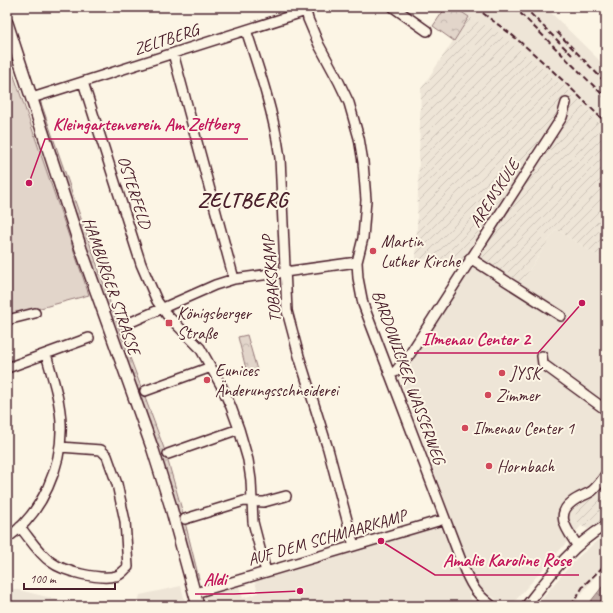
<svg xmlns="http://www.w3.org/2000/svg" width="613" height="613" font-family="Caveat,sans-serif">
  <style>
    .built { fill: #eee5d7 }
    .industrial { fill: url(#industrial-furrows) }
    .grass { fill: url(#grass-dots); stroke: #967a7a }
    .forest { fill: url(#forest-crowns); stroke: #967a7a }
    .garden { fill: #e2d5ca; stroke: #967a7a }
    .water { fill: url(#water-waves); stroke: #917474 }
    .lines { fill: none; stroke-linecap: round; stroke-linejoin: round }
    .minor-casing { stroke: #4a1f2b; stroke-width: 12 }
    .major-casing { stroke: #4a1f2b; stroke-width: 14 }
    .minor { stroke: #fcf5e5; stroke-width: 9 }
    .major { stroke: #fcf5e5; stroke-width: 11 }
    .rail { stroke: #4a1f2b; stroke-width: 2; stroke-dasharray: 6 3; stroke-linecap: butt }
    .poi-dot { fill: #d1495b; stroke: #fcf5e5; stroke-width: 1.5 }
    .labels { text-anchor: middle; stroke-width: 4; stroke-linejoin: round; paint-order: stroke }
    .street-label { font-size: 17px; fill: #4a1f2b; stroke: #fcf5e5 }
    .poi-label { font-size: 17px; fill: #4a1f2b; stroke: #fcf5e5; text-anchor: start }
    .district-label { font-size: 21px; font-weight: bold; letter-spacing: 1px; fill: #4a1f2b; stroke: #fcf5e5 }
    .leader { fill: none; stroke: #c2185b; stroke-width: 1.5 }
    .callout-dot { fill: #c2185b; stroke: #fcf5e5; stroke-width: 1.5 }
    .callout-label { font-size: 18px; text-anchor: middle; font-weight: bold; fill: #c2185b; stroke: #fcf5e5; stroke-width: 4; stroke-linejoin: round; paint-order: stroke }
  </style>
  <defs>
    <pattern id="industrial-furrows" width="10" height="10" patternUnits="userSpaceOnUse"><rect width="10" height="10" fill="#eee5d7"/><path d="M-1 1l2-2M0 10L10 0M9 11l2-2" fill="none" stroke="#cec4b9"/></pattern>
    <pattern id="grass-dots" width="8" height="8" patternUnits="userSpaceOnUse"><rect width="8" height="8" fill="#e2d5ca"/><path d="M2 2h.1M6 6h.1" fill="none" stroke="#c3b6ae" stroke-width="1.8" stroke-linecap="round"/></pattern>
    <pattern id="forest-crowns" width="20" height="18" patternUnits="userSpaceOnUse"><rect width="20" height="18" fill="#e2d5ca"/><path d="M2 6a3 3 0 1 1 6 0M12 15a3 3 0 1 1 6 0" fill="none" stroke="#c3b6ae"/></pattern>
    <pattern id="water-waves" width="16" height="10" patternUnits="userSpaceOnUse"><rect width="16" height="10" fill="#c0aca5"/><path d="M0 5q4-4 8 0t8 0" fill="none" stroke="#9e8b87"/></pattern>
  </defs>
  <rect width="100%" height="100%" fill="#fcf5e5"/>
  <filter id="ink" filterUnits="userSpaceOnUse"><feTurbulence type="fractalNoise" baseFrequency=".025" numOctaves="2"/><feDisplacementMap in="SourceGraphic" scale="8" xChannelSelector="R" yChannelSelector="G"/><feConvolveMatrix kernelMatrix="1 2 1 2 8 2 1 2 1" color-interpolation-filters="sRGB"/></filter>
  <g filter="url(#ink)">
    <path class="built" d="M454,7h91l52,51 9,11v61l-33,-36 -78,-63 -26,-14z
      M556,229l50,32v224l-32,35 7,6 -67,76 -5,2 -8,-1 -19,-14 -7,-8 -25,-66 -55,-151 71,-103 49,31z
      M440,525l34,81h-270l-4,-12 38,-10 5,14 15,-5 -4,-15z
      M606,533v30l-34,43h-35l15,-20 25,-28z
      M181,586l5,20h-49l3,-11z
      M7,587l3,1 75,18h-78z"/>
    <path class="industrial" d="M469,17l26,13 78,64 33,36v131l-50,-32 -41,63 -49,-31 -50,-2 5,-170z
      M606,485v33l-18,11 -7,-3 -7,-6 3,-10 26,-21z"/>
    <path class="grass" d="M40,100l80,231 45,120 17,59 17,69h-4l-17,-68 -14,-46 -65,-178 -61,-184z"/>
    <path class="forest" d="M446,7h8l15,10 -15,24 -21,-15z
      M247,335l10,35 -10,3 -9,-36z"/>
    <path class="garden" d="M12,70l77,225 -82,22v-246z"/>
    <path class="water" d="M606,582v24h-19z"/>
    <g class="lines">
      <defs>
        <path id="minor" d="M305,7l3,12 11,26 20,37 10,21 10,35 4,24 3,38 -3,38 -6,24 1,16 5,26 102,267c8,18 12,23 27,35
          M393,7l34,24
          M246,30c14,42 28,84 34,128l7,153 12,45 29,93 26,97
          M173,53l61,226
          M83,82l58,182 16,37 10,14 33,33 22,39 9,20 8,22 9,31 3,20 2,42 13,50
          M32,98l274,-87
          M470,258l91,58
          M7,320l28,-7
          M130,339l-3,-8 2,-8 86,-38 19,-6 123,-17
          M542,356l1,8 63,46
          M7,368l82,-30
          M389,373l6,-1 15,-18 152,-237 4,-14
          M145,391l66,-24
          M168,454l71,-25
          M185,519l59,-18 20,1 22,-6
          M20,527c10,12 19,27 31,35 13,10 49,18 65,14 5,-1 8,-6 12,-9l-3,-46 -8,-37 -10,-28 -6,-6 -41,-3
          M7,538c35,-24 56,-73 54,-115 -1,-24 -9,-47 -15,-69
          M577,545c-9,-14 -23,-30 -5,-43 6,-5 14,-7 20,-11 6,-5 10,-11 14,-17
          M195,593l250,-74
          M526,606c25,-32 44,-59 80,-81"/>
        <path id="major" d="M7,23l74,226 72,201 17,54 28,102"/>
      </defs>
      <use href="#minor" class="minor-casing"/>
      <use href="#major" class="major-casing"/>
      <use href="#minor" class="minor"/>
      <use href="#major" class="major"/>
      <path class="rail" d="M476,7c14,13 30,22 43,34 31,26 59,54 87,82
        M514,7l92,91
        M524,7l48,48
        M557,32l49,51
        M571,606l13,-21 22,-21"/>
    </g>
  </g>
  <g class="poi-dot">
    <circle cx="373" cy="251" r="4"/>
    <rect x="165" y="319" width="8" height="8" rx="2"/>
    <circle cx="502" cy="373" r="4"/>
    <circle cx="207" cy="380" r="4"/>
    <circle cx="488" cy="395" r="4"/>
    <circle cx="465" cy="428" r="4"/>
    <circle cx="489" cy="466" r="4"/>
  </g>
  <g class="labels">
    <g class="street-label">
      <text transform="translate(166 39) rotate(-18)" y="6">ZELTBERG</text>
      <text transform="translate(135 192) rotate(72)" y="6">OSTERFELD</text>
      <text transform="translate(494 193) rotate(-57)" y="6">ARENSKULE</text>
      <text transform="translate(271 279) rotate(-95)" y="6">TOBAKSKAMP</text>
      <text transform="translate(112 286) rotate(71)" y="6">HAMBURGER STRASSE</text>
      <text transform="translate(409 377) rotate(70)" y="6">BARDOWICKER WASSERWEG</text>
      <text transform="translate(327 537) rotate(-16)" y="6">AUF DEM SCHMAARKAMP</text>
    </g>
    <g class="poi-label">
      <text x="381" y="247">Martin<tspan x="381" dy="20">Luther Kirche</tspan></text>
      <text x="177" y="319">Königsberger<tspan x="177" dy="20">Straße</tspan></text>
      <text x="215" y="376">Eunices<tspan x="215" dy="20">Änderungsschneiderei</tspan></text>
      <text x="510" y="379">JYSK</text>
      <text x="496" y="401">Zimmer</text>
      <text x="473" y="434">Ilmenau Center 1</text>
      <text x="497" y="472">Hornbach</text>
    </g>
    <g class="district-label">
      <text x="243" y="207">ZELTBERG</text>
    </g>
  </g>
  <path class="leader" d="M29 183L45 139H248M582 303L538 353H414M381 541L435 575H579M300 591L234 594H195"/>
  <g class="callout-dot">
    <circle cx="29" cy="183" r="4"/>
    <circle cx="582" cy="303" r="4"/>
    <circle cx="381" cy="541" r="4"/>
    <circle cx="300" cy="591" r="4"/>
  </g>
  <g class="callout-label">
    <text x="146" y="130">Kleingartenverein Am Zeltberg</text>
    <text x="476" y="345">Ilmenau Center 2</text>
    <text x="507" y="566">Amalie Karoline Rose</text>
    <text x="215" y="585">Aldi</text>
  </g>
  <rect width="613" height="613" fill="none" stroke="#fcf5e5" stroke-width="24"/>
  <rect x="12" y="12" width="589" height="589" fill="none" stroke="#4a1f2b" stroke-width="1.5" filter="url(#ink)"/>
  <path d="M24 583v6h91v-6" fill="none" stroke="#4a1f2b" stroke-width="2"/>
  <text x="30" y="583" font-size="12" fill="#4a1f2b" stroke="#fcf5e5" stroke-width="3" paint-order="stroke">100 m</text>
</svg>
